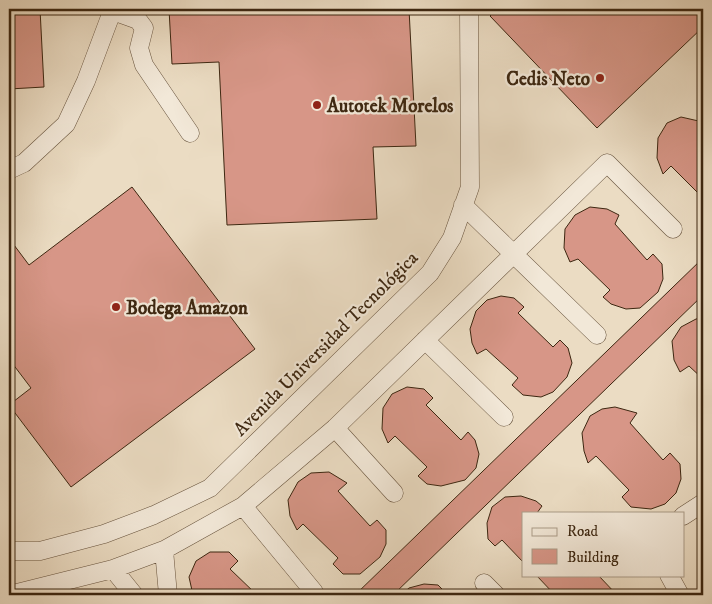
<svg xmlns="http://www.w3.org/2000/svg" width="712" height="604" font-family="'IM FELL DW Pica',serif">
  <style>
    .building { fill: #d79687; stroke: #3d2711 }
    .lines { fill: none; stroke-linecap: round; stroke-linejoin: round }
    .minor-casing { stroke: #68543e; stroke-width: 19 }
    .minor { stroke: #f2e8d8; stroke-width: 18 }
    .poi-dot { fill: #8f2418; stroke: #f2e8d8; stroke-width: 2 }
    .labels { text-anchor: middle; stroke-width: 4.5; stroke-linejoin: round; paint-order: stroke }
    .poi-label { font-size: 19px; font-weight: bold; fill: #3d2711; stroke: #f2e8d8; text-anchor: start }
    .street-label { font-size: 19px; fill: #3d2711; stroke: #f2e8d8 }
  </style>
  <rect width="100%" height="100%" fill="#ebdcc3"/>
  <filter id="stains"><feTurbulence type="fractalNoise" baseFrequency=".004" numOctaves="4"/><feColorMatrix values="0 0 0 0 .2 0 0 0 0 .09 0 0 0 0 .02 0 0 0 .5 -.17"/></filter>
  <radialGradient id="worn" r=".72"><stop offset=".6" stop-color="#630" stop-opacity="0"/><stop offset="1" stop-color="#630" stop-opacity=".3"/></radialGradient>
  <path class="building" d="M9,9h31l4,78 -35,2z
    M169,9h240l7,137 -43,1 4,72 -150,6 -8,-163 -47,2z
    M497,9h206v18l-106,101 -107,-112z
    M681,117l22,5v76l-32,-32 -8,8 -6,-16 1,-20 9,-15z
    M132,187l123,162 -184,138 -62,-82 22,-17 -22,-29v-116l2,-2 18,24z
    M590,207l17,2 12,6 -4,9 32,36 6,-6 9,10 1,15 -5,13 -18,16 -14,1 -15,-5 -8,-7 7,-7 -32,-31 -8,3 -6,-14 1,-19 10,-14z
    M703,258v37l-310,300h-38z
    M501,296l13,2 10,9 -6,6 35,34 7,-7 8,8 4,15 -5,14 -14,15 -12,5 -18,-2 -11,-10 6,-7 -32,-29 -9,5 -5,-11 -2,-14 6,-18 11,-11z
    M703,318v61l-14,-13 -9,6 -6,-12 -2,-19 9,-14 15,-8z
    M407,387l17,2 9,9 -7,7 35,35 7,-8 7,8 4,14 -3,14 -11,12 -24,6 -14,-2 -9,-8 9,-9 -32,-31 -7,7 -6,-14 1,-21 9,-14z
    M615,407l22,6 -7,10 33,37 7,-7 10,11 1,15 -5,14 -11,11 -14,5 -20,-2 -9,-10 7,-7 -33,-34 -8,7 -4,-12 -2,-18 8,-17 12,-7z
    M329,472l18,11 -9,8 32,35 7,-6 9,10v14l-6,13 -20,17h-17l-10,-10 5,-6 -35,-34 -6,6 -7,-14 -2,-16 10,-18 13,-9z
    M521,496l15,5 6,5 -5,7h-14v49l-21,-22 -7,6 -7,-7 -1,-16 5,-16 13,-10z
    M210,552h19l9,9 -8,8 27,26h-64l-4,-18 7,-16z
    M536,575h62l19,20h-62z
    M424,584l14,1 9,9 -46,1 8,-7z"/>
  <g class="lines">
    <defs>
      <path id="minor" d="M113,11l25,9 6,8 -5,20 5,17 46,68
        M9,170l15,-7 42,-39 20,-43 27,-72
        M463,205l134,130
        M425,340l79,77
        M335,428l59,65
        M243,506l71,86
        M683,516l20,-13
        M164,550l4,45
        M9,551h31l64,-17 50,-19 56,-27 220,-215 22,-35 18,-51 -1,-178
        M113,569l21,26
        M669,575l11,20
        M484,583l12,12
        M9,595l104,-26 51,-19 79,-44 92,-78 272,-265 66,66"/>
    </defs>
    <use href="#minor" class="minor-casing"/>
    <use href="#minor" class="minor"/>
  </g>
  <g class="poi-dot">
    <circle cx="600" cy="78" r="5"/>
    <circle cx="317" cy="105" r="5"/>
    <circle cx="116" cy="307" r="5"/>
  </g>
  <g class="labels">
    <g class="poi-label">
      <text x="590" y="85" text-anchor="end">Cedis Neto</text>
      <text x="327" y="112">Autotek Morelos</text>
      <text x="126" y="314">Bodega Amazon</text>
    </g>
    <g class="street-label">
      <text transform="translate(325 343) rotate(-45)" y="7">Avenida Universidad Tecnológica</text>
    </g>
  </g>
  <rect width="712" height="604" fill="none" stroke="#ebdcc3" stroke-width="30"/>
  <rect x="10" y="10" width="692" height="584" fill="none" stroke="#3d2711" stroke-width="2.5"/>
  <rect x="15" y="15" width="682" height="574" fill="none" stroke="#3d2711"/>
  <rect x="522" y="512" width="162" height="65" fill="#f2e8d8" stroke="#aa9b88"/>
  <rect x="532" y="528" width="25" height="8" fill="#f2e8d8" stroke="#aa9b88"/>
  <text x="567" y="536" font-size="15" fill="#3d2711">Road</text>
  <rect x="532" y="549" width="25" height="15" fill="#d79687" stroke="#aa9b88"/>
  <text x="567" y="562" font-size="15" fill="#3d2711">Building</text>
  <rect width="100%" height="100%" filter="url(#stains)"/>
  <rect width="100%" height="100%" fill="url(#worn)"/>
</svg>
